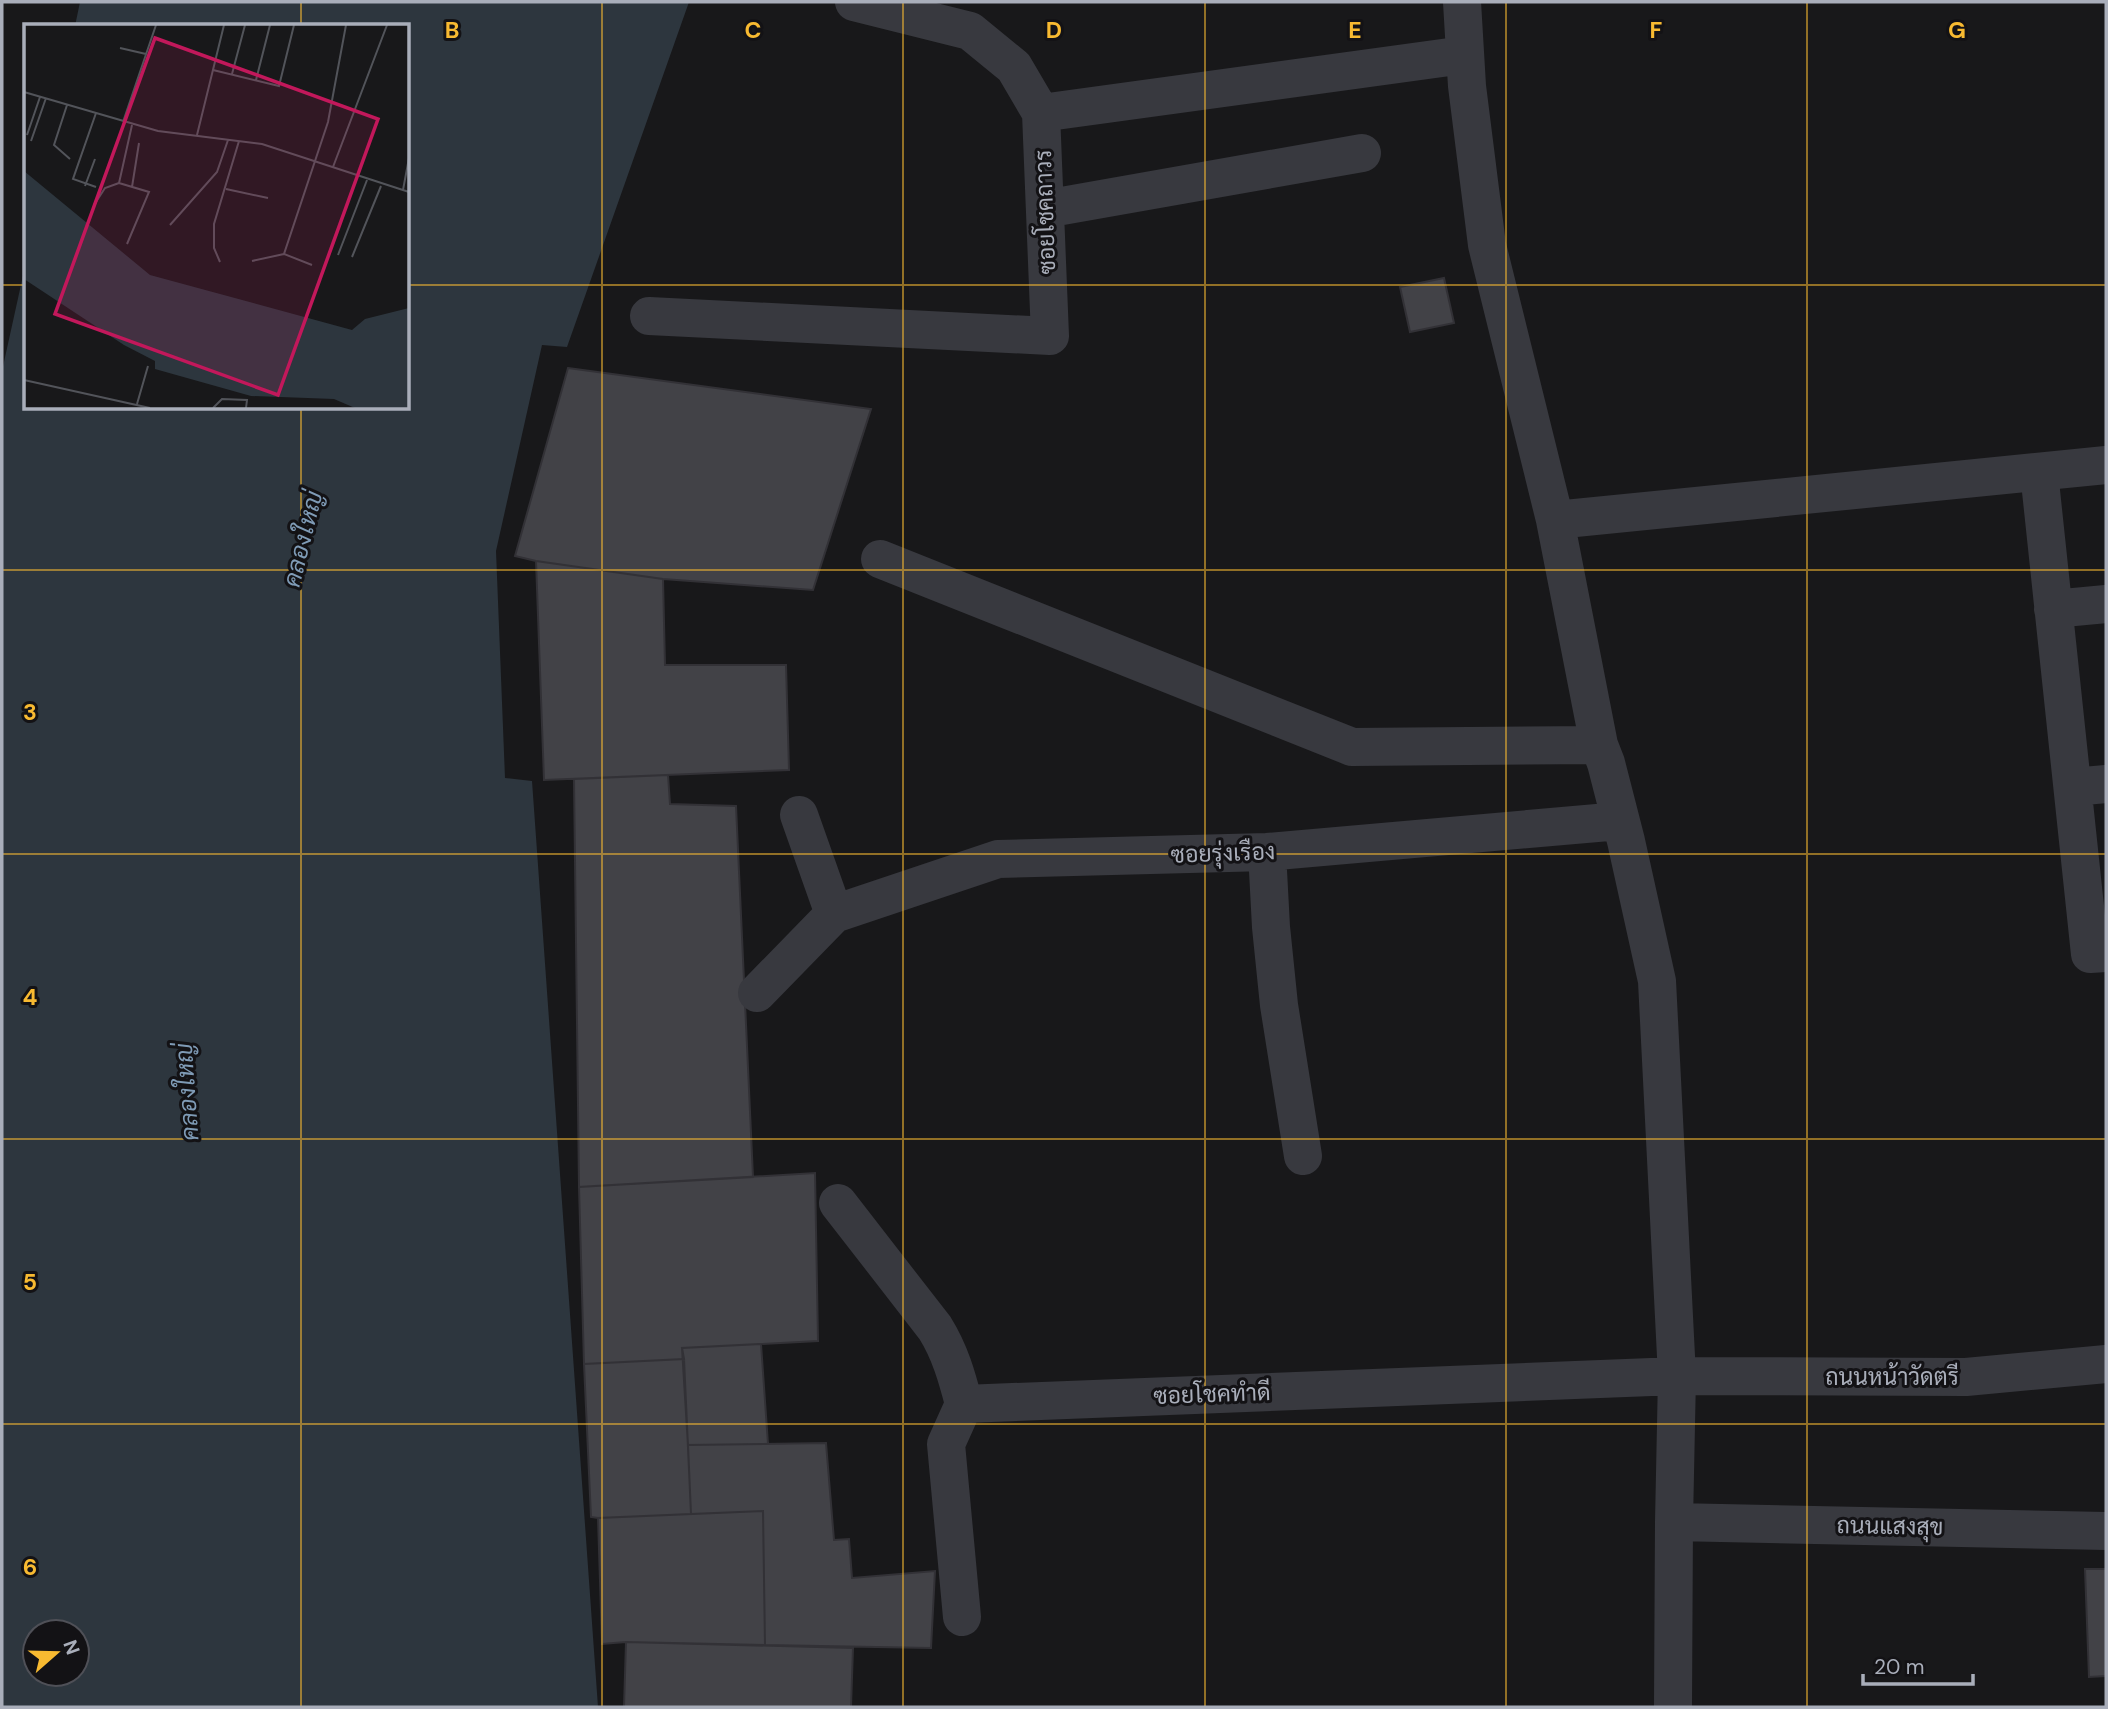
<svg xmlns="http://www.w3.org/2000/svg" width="2108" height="1709" font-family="'DM Sans',Sarabun,sans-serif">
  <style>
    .water { fill: #2d363e; fill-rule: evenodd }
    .building { fill: #424247; stroke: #323136; stroke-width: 2 }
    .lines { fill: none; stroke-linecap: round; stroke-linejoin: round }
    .minor { stroke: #38393f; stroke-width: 38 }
    .grid { fill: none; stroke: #f8ba31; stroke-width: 2; stroke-opacity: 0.55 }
    .labels { text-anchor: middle; stroke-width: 6; stroke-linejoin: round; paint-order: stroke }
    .street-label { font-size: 23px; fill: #a9aeba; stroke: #131215 }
    .water-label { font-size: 24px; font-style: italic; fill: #7f9bb6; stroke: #131215 }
    .inset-road { fill: none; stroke: #52545a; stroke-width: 2 }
    .view { fill: #c2185b; fill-opacity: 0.15; stroke: #c2185b; stroke-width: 3.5 }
    .inset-edge { fill: none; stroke: #a9aeba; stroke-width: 3.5 }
    .grid-label { font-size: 23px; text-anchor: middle; font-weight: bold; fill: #f8ba31; stroke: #131215; stroke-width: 6; stroke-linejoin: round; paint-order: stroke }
  </style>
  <rect width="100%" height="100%" fill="#18181a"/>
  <path class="water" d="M80,2h609l-122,345 -25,-2 -46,206 9,227 27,3 66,926h-596v-1336l24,-109v146h382v-382h-333zM35,1632h42v42h-42z"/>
  <path class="building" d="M1444,278l10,45 -44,9 -10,-45z
    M568,368l303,41 -58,181 -150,-11 -127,-18 -21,-5z
    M536,561l127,18 2,86h121l3,105 -245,10z
    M668,775l2,29 66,2 17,371 -174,10 -5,-408z
    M815,1173l3,168 -136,7 2,11 -100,5 -5,-177z
    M761,1344l7,100 -80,1 -6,-97z
    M684,1359l7,155 -93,4 -7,-1 -7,-153z
    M826,1443l8,97 15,-1 3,39 83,-7 -4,77 -166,-3 -2,-134 -72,3 -3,-69z
    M763,1511l2,134 -139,-3 -24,2 -4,-126z
    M2085,1569h21v107l-17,1z
    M626,1642l227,6 -2,59h-227z"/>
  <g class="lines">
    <path class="minor" d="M854,2l116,29 44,36 27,46
      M1462,2l5,84 20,159 68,275 44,225 7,18 20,78 31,140 20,395 -3,146 -1,185
      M1045,209l317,-56
      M649,316l401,20 -9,-223 423,-58
      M2039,472l51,482 16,-1
      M1555,520l551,-55
      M880,559l472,188 247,-2
      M2053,609l53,-5
      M2073,787l33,-3
      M799,815l35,99
      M1267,852l4,75 8,78 24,151
      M757,993l77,-79 164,-55 269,-7 353,-31
      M838,1203l97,125c15,24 22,49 29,76
      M1674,1522l432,9
      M962,1617l-16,-173 18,-40 713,-28 289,1 140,-13"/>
  </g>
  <path class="grid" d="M301,2v24M602,2v1705M903,2v1705M1205,2v1705M1506,2v1705M1807,2v1705M2,285h24M408,285h1698M301,408v1299M2,570h2104M2,854h2104M2,1139h2104M2,1424h2104"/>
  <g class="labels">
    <g class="street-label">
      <text transform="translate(1045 212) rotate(-92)" y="8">ซอยโชคถาวร</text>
      <text transform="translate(1223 853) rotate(-2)" y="8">ซอยรุ่งเรือง</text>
      <text x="1892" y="1385">ถนนหน้าวัดตรี</text>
      <text transform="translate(1212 1394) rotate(-2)" y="8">ซอยโชคทำดี</text>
      <text transform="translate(1890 1526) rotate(1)" y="8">ถนนแสงสุข</text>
    </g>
    <g class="water-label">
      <text transform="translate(303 539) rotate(-76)" y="8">คลองใหญ่</text>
      <text transform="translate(187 1092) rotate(-94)" y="8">คลองใหญ่</text>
    </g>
  </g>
  <g transform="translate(24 24)">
    <rect width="385" height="385" fill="#18181a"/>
    <path d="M0,147l126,104 202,55 13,-11 44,-11v100h-54l-21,-9 -83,-3 -96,-27v-8l-31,-16 -100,-66z" fill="#2d363e"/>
    <path class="inset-road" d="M96,24l26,6M189,46l66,16 15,-61M208,50l13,-49M232,56l14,-55M0,68l134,39 104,13 147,48M43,81l-13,40 16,14M99,98l33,-97M3,111l13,-38M173,111l27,-110M7,117l15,-43M309,143l54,-142M61,162l10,-27M72,163l-23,-8 23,-66M108,163l7,-44M202,165l42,9M379,166l6,-32M70,181l11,-17 14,-5M146,201l47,-53 11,-32M103,220l22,-52 -30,-9 13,-58M314,231l29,-75M328,233l29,-71M228,237l32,-7M196,238l-6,-14v-24l25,-83M288,241l-28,-11 44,-132 18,-97M0,356l126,28M113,380l11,-38M189,384l9,-9 25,1 -1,8"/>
    <path class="view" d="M131,14l223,81 -100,276 -223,-81z"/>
    <rect width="385" height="385" class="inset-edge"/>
  </g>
  <g class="grid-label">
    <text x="452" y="38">B</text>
    <text x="753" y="38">C</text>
    <text x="1054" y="38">D</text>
    <text x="1355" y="38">E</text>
    <text x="1656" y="38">F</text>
    <text x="1957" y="38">G</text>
    <text x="30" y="720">3</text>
    <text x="30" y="1005">4</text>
    <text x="30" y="1290">5</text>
    <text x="30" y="1575">6</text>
  </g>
  <rect width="2108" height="1709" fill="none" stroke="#a9aeba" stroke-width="7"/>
  <g transform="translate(56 1653) rotate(70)"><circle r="33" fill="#131215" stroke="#4f5057" stroke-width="2"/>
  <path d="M0-5L12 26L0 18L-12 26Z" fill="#f8ba31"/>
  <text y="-10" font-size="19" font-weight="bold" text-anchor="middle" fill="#a9aeba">N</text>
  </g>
  <path d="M1863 1674v10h110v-10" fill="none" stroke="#a9aeba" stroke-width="3.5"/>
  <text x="1874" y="1674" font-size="21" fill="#a9aeba" stroke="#131215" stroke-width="5" paint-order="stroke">20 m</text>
</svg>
